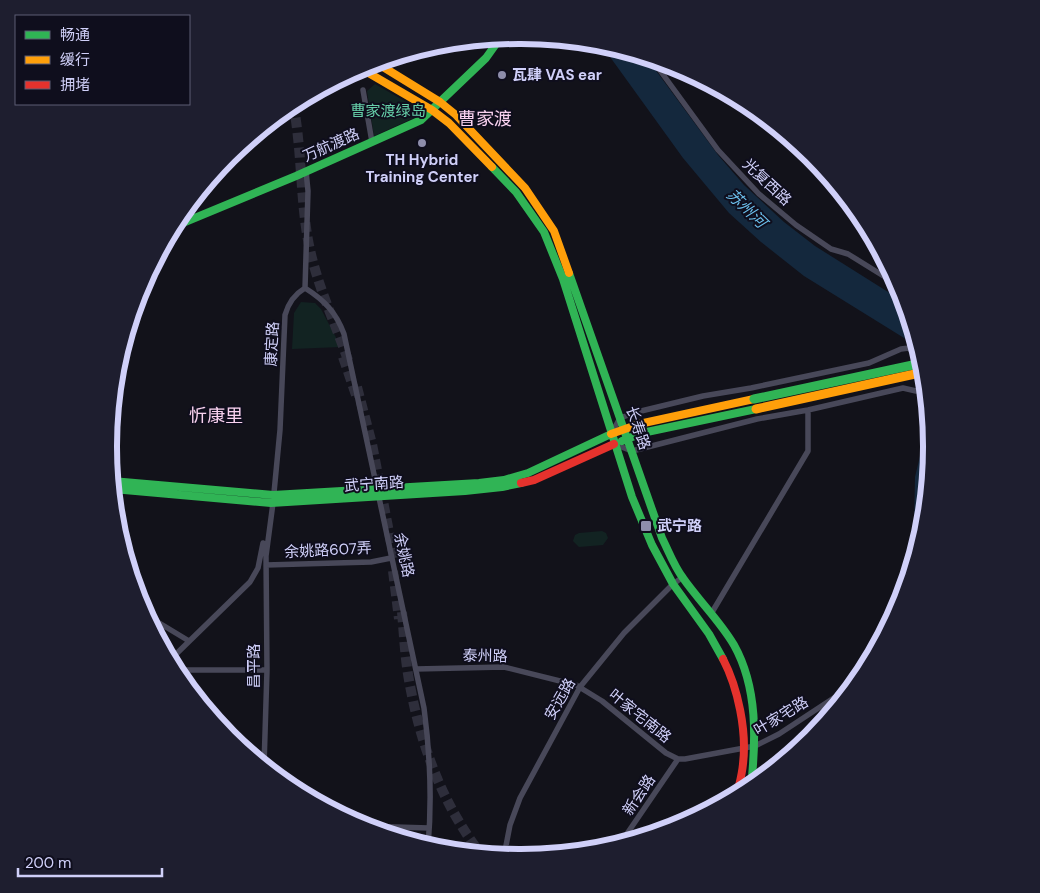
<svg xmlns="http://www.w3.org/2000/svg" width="1040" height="893" font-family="'DM Sans','Noto Sans SC',sans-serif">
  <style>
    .green { fill: #122322 }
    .water { fill: #14283d }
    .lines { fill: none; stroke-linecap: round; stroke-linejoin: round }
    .highway-tunnel { stroke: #2e2e3b; stroke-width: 10; stroke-dasharray: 10 5; stroke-linecap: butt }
    .street { stroke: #484859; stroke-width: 5.5 }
    .fast { stroke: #30b455; stroke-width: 8 }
    .slow { stroke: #ff9f0a; stroke-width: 8 }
    .jam { stroke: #e5322d; stroke-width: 8 }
    .fast-bridge { stroke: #30b455; stroke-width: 9 }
    .slow-bridge { stroke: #ff9f0a; stroke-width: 9 }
    .poi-dot { fill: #8e8eab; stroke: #0f0e1d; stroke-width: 2 }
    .labels { text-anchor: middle; stroke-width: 4; stroke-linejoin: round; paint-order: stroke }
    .poi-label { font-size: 15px; font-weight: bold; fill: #d0d0f9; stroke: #0f0e1d; text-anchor: start }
    .park-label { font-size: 15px; fill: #66cfa9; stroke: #0f0e1d }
    .street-label { font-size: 15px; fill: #d0d0f9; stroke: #0f0e1d }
    .water-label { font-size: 16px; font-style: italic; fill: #6bbfec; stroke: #0f0e1d }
    .quarter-label { font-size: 18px; fill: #f9d2ef; stroke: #0f0e1d }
    .rim { fill: none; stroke: #d0d0f9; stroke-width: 6 }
  </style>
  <rect width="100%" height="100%" fill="#12121a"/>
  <path class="green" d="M375,84l40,23 1,10 -42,19 -7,-45z
    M301,302l14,1 6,6 20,38 -49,2 2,-36z
    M602,531l4,2 2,5 -5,7 -24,2 -6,-6 2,-6 4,-2z"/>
  <path class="water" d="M600,43l46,14 72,98 26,30 40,37 31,24 89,56 13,44 -113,-70 -43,-34 -32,-29 -46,-55z
    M929,418c4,45 0,93 -14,136l-1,-27 1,-50z"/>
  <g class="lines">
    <path class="highway-tunnel" d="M293,103c9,46 7,92 15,137 8,44 27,82 41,123
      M343,357l13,38
      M357,387l15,57 22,114
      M393,571l6,48
      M402,612c2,23 3,46 7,68 11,63 33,124 72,174"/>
    <path class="street" d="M651,58l67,92 41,44 37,31 35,24 17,5 50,31
      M363,90l9,52
      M305,288c19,12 31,24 39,46l80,374c6,45 8,93 4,139
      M305,288l3,-97 -2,-20
      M611,434l9,-16 17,-6 66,-16 48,-8 118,-25 32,-14 8,-1 4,4 8,38 -5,1 -13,-3 -95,22 -51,9 -125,32 -18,-7
      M266,565l105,-3 20,-4
      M711,614l97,-163v-41
      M146,615l43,26
      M170,660l80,-78 8,-14 5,-25
      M416,669l88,-2 72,18 26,16 64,52 12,6h7l70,-13 24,-12 76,-50
      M175,670h92
      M264,766l3,-96 -1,-114 7,-53 7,-73 5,-115c3,-11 10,-21 20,-27
      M362,826l67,2
      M620,844l58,-85
      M504,856l6,-31 10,-27 60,-111 44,-54 49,-49 10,-7"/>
    <path class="fast" d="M492,167l24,25 28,40 19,47 69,218 20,48 21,39 36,50 14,25
      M173,227l123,-51 125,-56 65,-62 15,-21
      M569,273l93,265c7,14 12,28 21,40 16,23 37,43 51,67 24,43 22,95 17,142
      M622,441l20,-8 114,-24
      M112,481l161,14 206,-12 25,-3 24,-7 83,-39
      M113,489l158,14 194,-12 37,-4 19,-4"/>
    <path class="slow" d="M375,62l65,40 16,13 69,73 29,43 15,42
      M360,68l72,42 17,13 43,44
      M611,434l28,-10 115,-25"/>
    <path class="jam" d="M521,483l13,-3 80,-36
      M723,659c15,29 24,72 20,105 -1,11 -4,21 -6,31"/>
    <path class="fast-bridge" d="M754,399l168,-36"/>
    <path class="slow-bridge" d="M756,409l168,-37"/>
  </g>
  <g class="poi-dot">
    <circle cx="502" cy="75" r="5"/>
    <circle cx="422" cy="143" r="5"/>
    <rect x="640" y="520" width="12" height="12" rx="2.5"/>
  </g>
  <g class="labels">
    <g class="poi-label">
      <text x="512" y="80">瓦肆 VAS ear</text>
      <text x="422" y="165" text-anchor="middle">TH Hybrid<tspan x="422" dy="17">Training Center</tspan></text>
      <text x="657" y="531">武宁路</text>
    </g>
    <g class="park-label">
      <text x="388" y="116">曹家渡绿岛</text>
    </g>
    <g class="street-label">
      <text transform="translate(331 145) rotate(-24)" y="5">万航渡路</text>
      <text transform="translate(767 182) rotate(43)" y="5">光复西路</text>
      <text transform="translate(272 344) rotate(-87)" y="5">康定路</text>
      <text transform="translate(638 428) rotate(71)" y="5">长寿路</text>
      <text transform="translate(374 484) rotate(-4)" y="5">武宁南路</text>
      <text transform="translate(328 550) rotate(-3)" y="5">余姚路607弄</text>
      <text transform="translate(404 555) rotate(78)" y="5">余姚路</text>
      <text transform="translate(485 656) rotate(1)" y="5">泰州路</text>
      <text transform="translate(254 666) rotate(-90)" y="5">昌平路</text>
      <text transform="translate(560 699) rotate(-60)" y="5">安远路</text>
      <text transform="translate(640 716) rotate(39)" y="5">叶家宅南路</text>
      <text transform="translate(781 716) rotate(-31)" y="5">叶家宅路</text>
      <text transform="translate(639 795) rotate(-56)" y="5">新会路</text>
    </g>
    <g class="water-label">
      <text transform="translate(747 208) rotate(44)" y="6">苏州河</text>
    </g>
    <g class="quarter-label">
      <text x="485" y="125">曹家渡</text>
      <text x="216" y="422">忻康里</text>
    </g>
  </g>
  <path d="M0 0H1040V893H0ZM519 44H521A402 402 0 0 1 923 446V447A402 402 0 0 1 521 849H519A402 402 0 0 1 117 447V446A402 402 0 0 1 519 44Z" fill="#1e1e2f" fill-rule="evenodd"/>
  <path class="rim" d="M519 44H521A402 402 0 0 1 923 446V447A402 402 0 0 1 521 849H519A402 402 0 0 1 117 447V446A402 402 0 0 1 519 44Z"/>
  <rect x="15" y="15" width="175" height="90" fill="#0f0e1d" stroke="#5c5c75"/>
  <rect x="25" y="31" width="25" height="8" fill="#30b455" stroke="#5c5c75"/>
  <text x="60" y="40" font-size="15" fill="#d0d0f9">畅通</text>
  <rect x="25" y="56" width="25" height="8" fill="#ff9f0a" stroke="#5c5c75"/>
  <text x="60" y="65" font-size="15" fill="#d0d0f9">缓行</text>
  <rect x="25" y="81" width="25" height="8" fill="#e5322d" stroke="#5c5c75"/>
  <text x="60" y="90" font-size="15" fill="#d0d0f9">拥堵</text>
  <path d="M18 868v8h144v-8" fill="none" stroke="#d0d0f9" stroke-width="2.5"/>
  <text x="25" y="868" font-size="15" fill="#d0d0f9" stroke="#0f0e1d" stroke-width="4" paint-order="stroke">200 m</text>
</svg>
